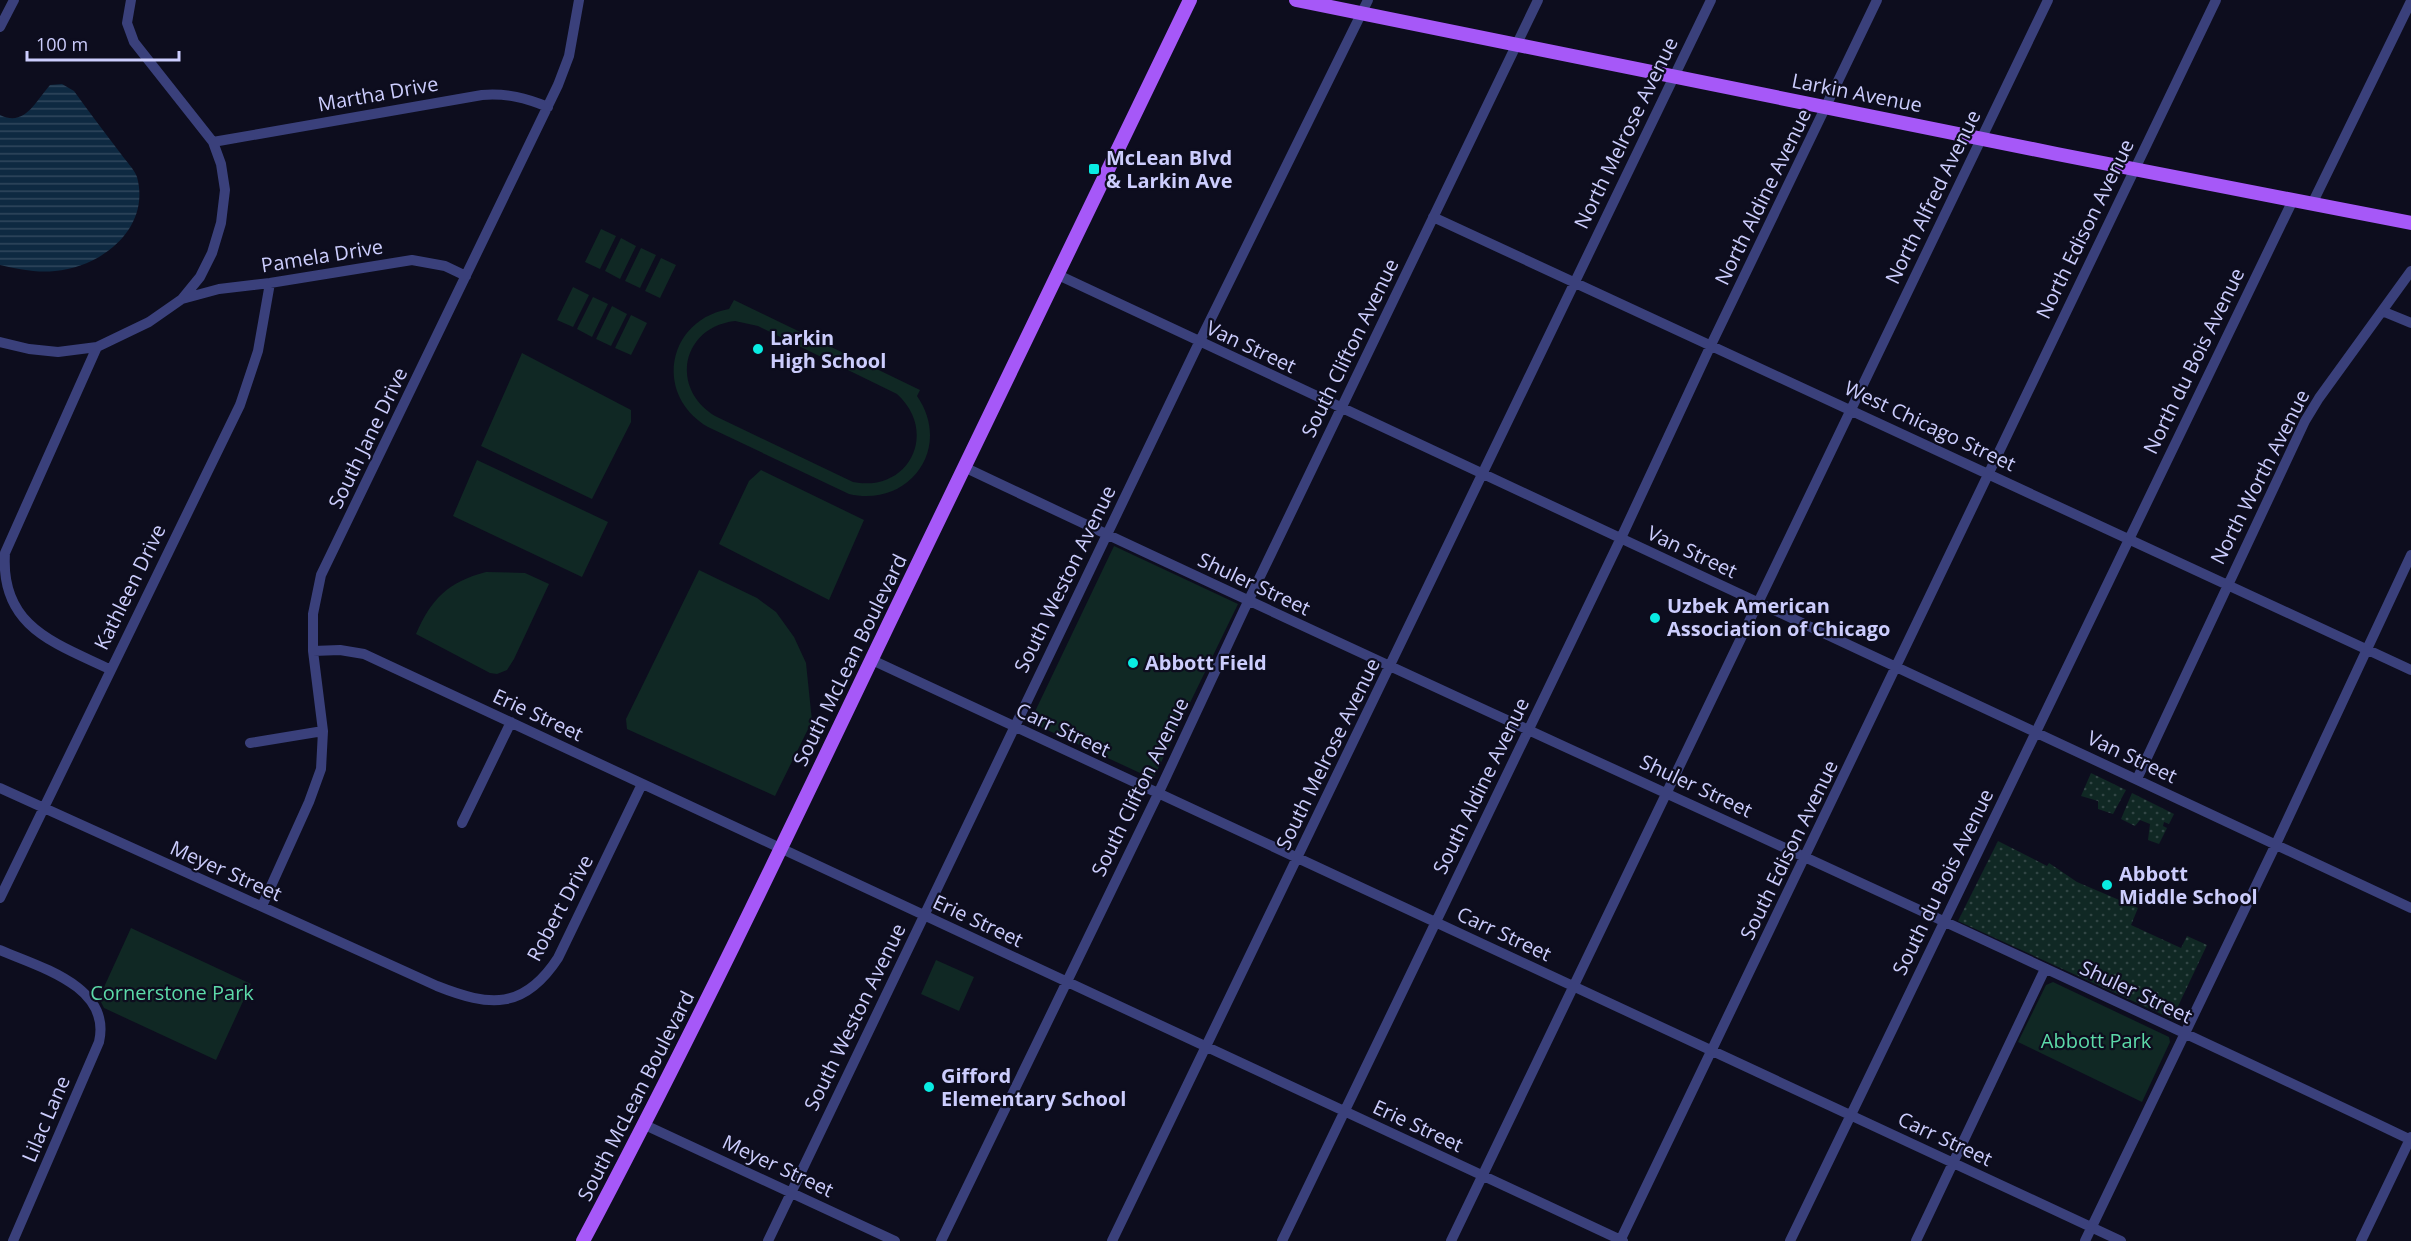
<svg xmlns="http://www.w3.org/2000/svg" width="2411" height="1241" font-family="'Open Sans',sans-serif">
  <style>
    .grass { fill: url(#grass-dots) }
    .green { fill: #102824; fill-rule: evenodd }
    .water { fill: url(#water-rules) }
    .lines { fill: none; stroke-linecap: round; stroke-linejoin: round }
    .minor { stroke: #3a407b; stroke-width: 10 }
    .major { stroke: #a658f8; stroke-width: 14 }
    .poi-dot { fill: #09ece3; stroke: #0d0d1e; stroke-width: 2 }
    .labels { text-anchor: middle; stroke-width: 4.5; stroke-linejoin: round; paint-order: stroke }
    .street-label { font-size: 20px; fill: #cccdfd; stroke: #0d0d1e }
    .poi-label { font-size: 20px; font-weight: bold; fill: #cccdfd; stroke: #0d0d1e; text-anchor: start }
    .park-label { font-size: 20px; fill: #5cd9a8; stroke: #0d0d1e }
  </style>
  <defs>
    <pattern id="grass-dots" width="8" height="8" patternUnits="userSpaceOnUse" patternTransform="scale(1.5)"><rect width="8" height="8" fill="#102824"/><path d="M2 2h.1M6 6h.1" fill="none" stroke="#324645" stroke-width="1.8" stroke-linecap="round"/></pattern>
    <pattern id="water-rules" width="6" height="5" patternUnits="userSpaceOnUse" patternTransform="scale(1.5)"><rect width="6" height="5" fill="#0e2941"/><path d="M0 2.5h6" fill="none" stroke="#30475d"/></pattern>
  </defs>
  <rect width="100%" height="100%" fill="#0d0d1e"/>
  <path class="grass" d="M2091,773l35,17 -13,24 -15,-5v-8l-17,-5z
    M2132,793l42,21 -5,10 -5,-2 -1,4 4,2 -8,16 -11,-4 2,-16 -10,-4 -5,6 -14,-7z
    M1998,841l49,25 2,-3 28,19 61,26 -7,17 50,23 6,-12 20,9 -35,74 -214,-98z"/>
  <path class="green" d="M601,229l15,7 -16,33 -15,-7z
    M621,238l15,8 -16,33 -15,-8z
    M641,248l15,7 -16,33 -15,-7z
    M661,258l15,7 -16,33 -15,-7z
    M573,287l16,8 -16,32 -16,-7z
    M593,297l15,7 -16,33 -15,-8z
    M734,300l186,90 -3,6c36,52 -8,112 -68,98l-141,-67c-55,-32 -41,-107 21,-118zM735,321l23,5 139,68c42,38 12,99 -44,88l-138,-66c-46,-28 -33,-89 20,-95z
    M612,306l15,8 -16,32 -15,-7z
    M631,315l16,8 -16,32 -16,-7z
    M522,353l109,57v12l-39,77 -111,-53z
    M477,460l131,62 -26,55 -129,-61z
    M761,470l103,50 -35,80 -110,-56 30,-63z
    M1114,546l124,58 -85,175 -123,-57z
    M699,570l58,28 19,14 18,25 12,26 6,58 -37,75 -148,-67 -1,-10z
    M486,572l39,1 24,11 -35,75 -7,11 -10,4 -7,-1 -74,-39c15,-35 32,-52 70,-62z
    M131,928l120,56 -35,76 -112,-52 -5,-10z
    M936,960l38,17 -15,34 -38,-17z
    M2053,982l116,55 1,5 -28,60 -124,-60 28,-57z"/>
  <path class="water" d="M62,84l12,7c15,21 31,42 47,63 5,7 13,15 16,23 14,51 -35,90 -82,94 -19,2 -37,-2 -55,-6v-150c25,12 35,-13 50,-30z"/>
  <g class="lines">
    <path class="minor" d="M0,27l14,-27
      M213,142l269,-47c25,-2 44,3 66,12
      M2312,204l99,-203
      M1433,217l978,453
      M1056,274l1355,634
      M182,299l37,-10 51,-6 142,-23 33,6 21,10
      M2382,311l29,12
      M0,342l29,7 29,3 39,-5 52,-25 33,-23 18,-22 12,-24 9,-30 4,-33 -4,-26 -8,-22 -79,-100 -7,-19 4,-23
      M97,347l-92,206c-5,74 50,90 104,116
      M964,467c480,228 967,444 1447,673
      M313,651l27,-1 24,4 1259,587
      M872,660l1249,581
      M250,743l73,-12
      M2137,779l168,-358 14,-23 92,-127
      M0,788l437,198c53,21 87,24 121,-28l84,-174
      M462,823l49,-101
      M0,898l240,-493 18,-54 12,-68
      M262,906l47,-104 12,-33 2,-38 -10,-80v-37l8,-39 237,-490 11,-29 10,-56
      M0,950c39,17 112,36 99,92l-86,199
      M645,1125l250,116
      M768,1241l427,-890 173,-351
      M941,1241l217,-447 85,-182 295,-612
      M1112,1241l599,-1241
      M1282,1241l339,-703 90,-193 166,-345
      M1451,1241l597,-1241
      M1620,1241l596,-1241
      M1790,1241l503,-1041
      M1916,1241l129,-272
      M2085,1241l191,-397 135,-289
      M2361,1241l50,-104"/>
    <path class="major" d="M1296,0l761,154 354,69
      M583,1241c109,-205 208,-413 308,-622 99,-207 199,-413 299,-619"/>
  </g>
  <g class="poi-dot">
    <rect x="1088" y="163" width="12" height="12" rx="3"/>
    <circle cx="758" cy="349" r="6"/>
    <circle cx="1655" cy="618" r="6"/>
    <circle cx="1133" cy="663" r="6"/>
    <circle cx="2107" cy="885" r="6"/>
    <circle cx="929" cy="1087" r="6"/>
  </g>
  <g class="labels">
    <g class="street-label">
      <text transform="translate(1857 93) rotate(11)" y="7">Larkin Avenue</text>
      <text transform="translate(378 94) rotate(-10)" y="7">Martha Drive</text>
      <text transform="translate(1626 133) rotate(-64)" y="7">North Melrose Avenue</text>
      <text transform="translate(1763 197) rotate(-64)" y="7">North Aldine Avenue</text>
      <text transform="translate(1933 197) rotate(-64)" y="7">North Alfred Avenue</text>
      <text transform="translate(2085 229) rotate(-64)" y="7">North Edison Avenue</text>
      <text transform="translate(322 256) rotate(-9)" y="7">Pamela Drive</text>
      <text transform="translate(1251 347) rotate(25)" y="7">Van Street</text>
      <text transform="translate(1350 348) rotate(-64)" y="7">South Clifton Avenue</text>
      <text transform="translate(2194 361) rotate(-64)" y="7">North du Bois Avenue</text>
      <text transform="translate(1930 426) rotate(25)" y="7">West Chicago Street</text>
      <text transform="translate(368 438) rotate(-64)" y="7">South Jane Drive</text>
      <text transform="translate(2260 477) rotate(-63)" y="7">North Worth Avenue</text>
      <text transform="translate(1692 552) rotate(25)" y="7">Van Street</text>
      <text transform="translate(1065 579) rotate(-64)" y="7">South Weston Avenue</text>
      <text transform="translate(1254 584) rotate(25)" y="7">Shuler Street</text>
      <text transform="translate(130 587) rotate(-64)" y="7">Kathleen Drive</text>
      <text transform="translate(850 660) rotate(-64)" y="7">South McLean Boulevard</text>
      <text transform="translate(538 715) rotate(25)" y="7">Erie Street</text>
      <text transform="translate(1063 730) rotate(25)" y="7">Carr Street</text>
      <text transform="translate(1328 754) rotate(-64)" y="7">South Melrose Avenue</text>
      <text transform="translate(2132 757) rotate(25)" y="7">Van Street</text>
      <text transform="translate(1481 786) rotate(-64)" y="7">South Aldine Avenue</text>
      <text transform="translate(1696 786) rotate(25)" y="7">Shuler Street</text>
      <text transform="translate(1140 787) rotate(-64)" y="7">South Clifton Avenue</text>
      <text transform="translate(1789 850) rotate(-64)" y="7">South Edison Avenue</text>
      <text transform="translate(226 871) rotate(24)" y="7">Meyer Street</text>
      <text transform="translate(1943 882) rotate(-64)" y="7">South du Bois Avenue</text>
      <text transform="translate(560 908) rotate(-62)" y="7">Robert Drive</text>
      <text transform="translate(978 921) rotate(25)" y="7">Erie Street</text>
      <text transform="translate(1504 934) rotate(25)" y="7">Carr Street</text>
      <text transform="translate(2136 992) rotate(25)" y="7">Shuler Street</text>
      <text transform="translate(855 1017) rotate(-64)" y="7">South Weston Avenue</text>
      <text transform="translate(636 1096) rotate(-63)" y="7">South McLean Boulevard</text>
      <text transform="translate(46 1119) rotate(-67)" y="7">Lilac Lane</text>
      <text transform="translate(1418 1126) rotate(25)" y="7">Erie Street</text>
      <text transform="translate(1945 1139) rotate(25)" y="7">Carr Street</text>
      <text transform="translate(778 1166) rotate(25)" y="7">Meyer Street</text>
    </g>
    <g class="poi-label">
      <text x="1106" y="165">McLean Blvd<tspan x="1106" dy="23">&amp; Larkin Ave</tspan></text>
      <text x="770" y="345">Larkin<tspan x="770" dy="23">High School</tspan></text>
      <text x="1667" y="613">Uzbek American<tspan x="1667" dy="23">Association of Chicago</tspan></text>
      <text x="1145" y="670">Abbott Field</text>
      <text x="2119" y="881">Abbott<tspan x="2119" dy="23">Middle School</tspan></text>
      <text x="941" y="1083">Gifford<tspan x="941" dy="23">Elementary School</tspan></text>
    </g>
    <g class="park-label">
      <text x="172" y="1000">Cornerstone Park</text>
      <text x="2096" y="1048">Abbott Park</text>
    </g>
  </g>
  <path d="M27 51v9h152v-9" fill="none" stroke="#cccdfd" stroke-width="3"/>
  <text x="36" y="51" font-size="18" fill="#cccdfd" stroke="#0d0d1e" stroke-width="4.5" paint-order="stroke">100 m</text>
</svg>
